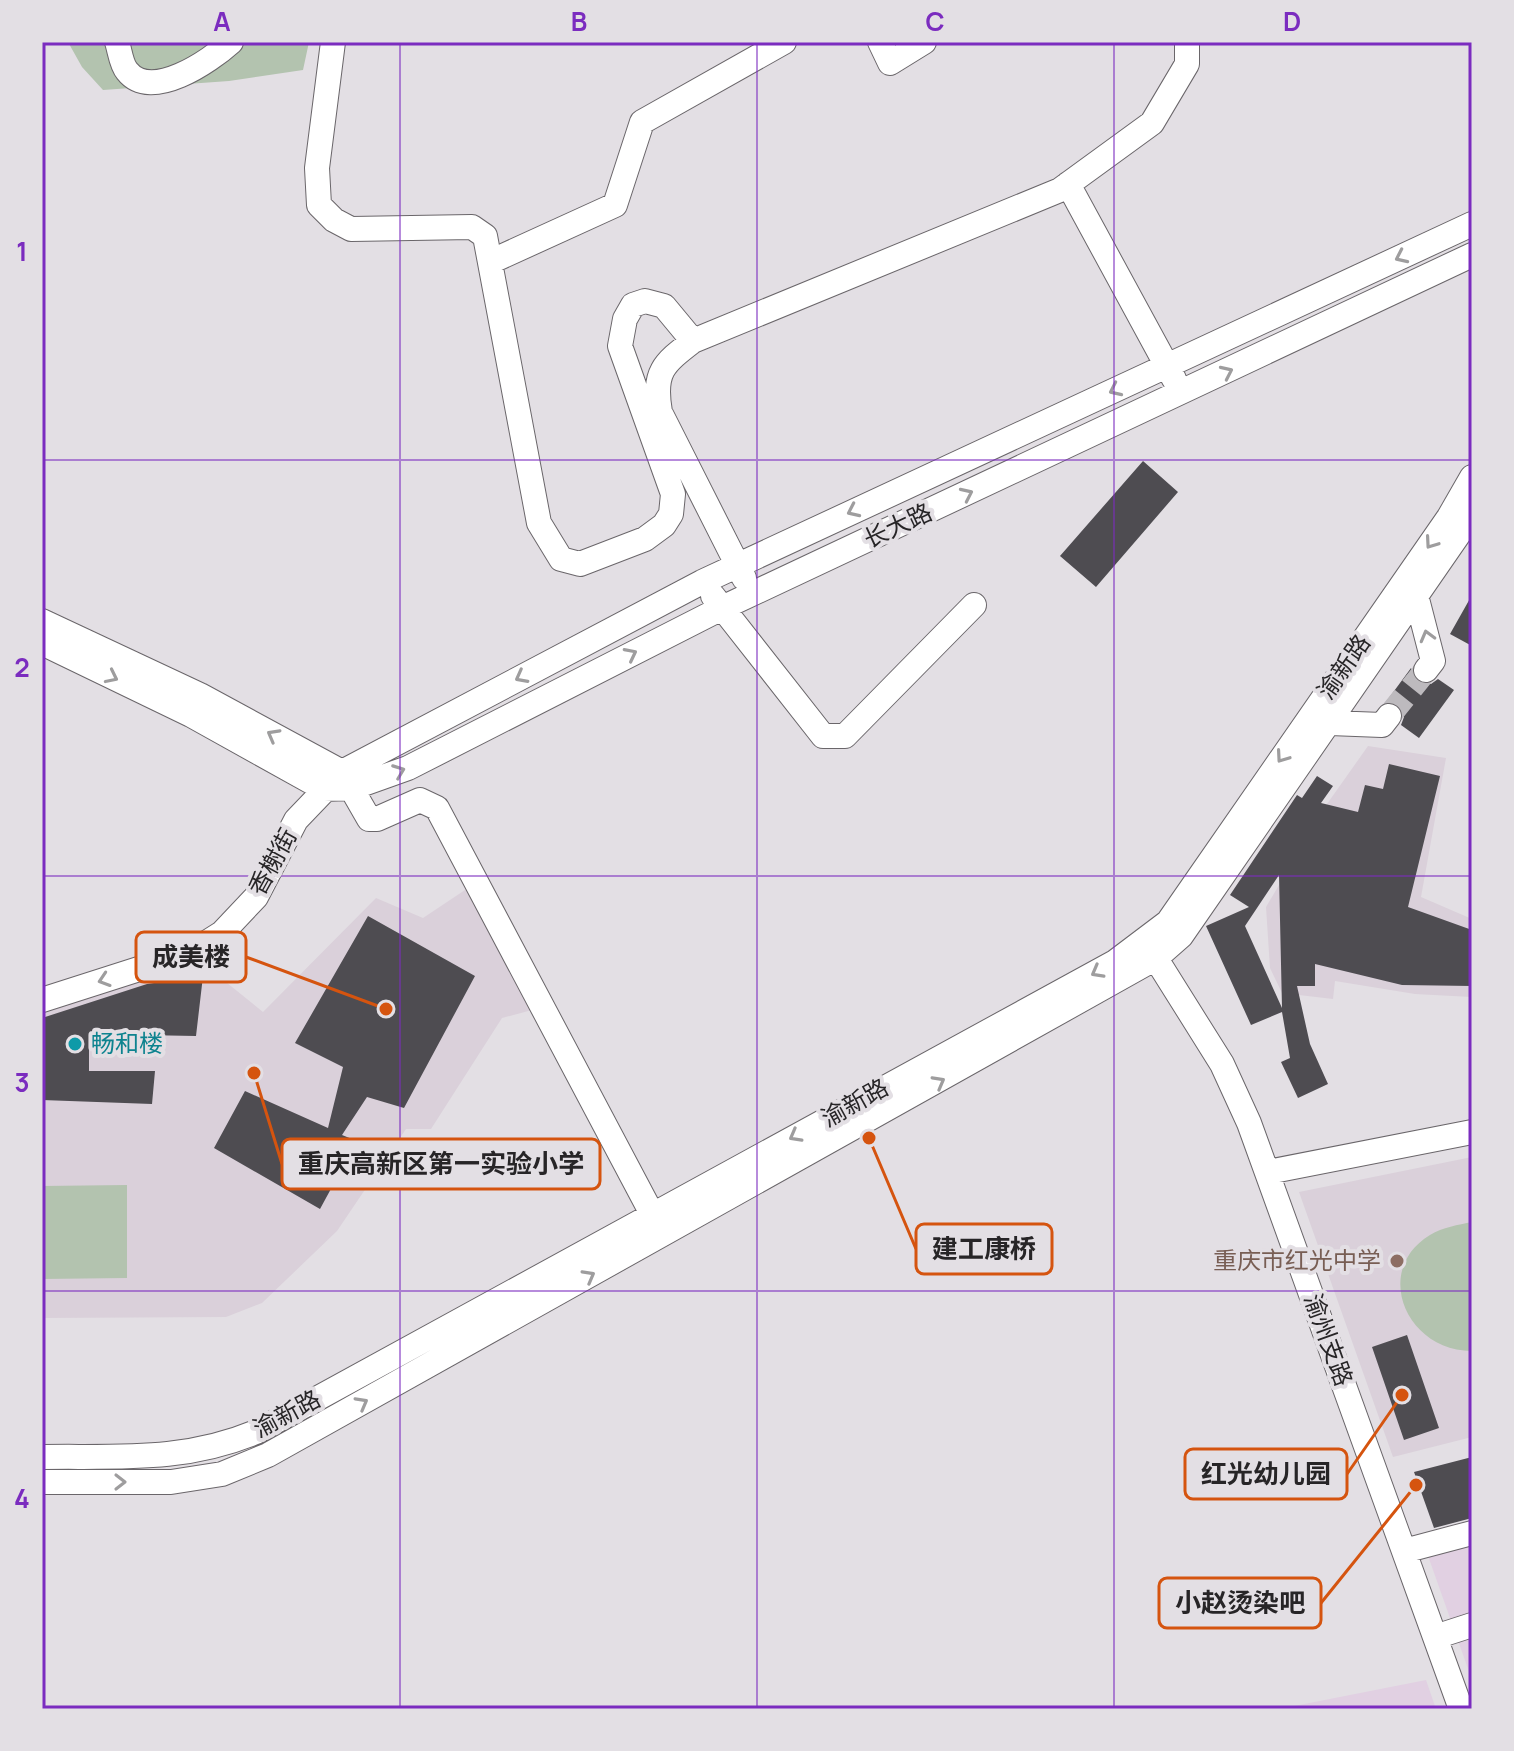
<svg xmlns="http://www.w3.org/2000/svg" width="1514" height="1751" font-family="Manrope,'Noto Sans SC',sans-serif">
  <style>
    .commercial { fill: #e1d0e2 }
    .built { fill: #dad0da }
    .green { fill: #b3c3af }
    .building { fill: #4e4c51; fill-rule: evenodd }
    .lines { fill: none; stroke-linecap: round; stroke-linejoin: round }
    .minor-tunnel { stroke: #bdbabe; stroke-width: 24; stroke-dasharray: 24 12; stroke-linecap: butt }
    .minor-casing { stroke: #6a666a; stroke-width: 26 }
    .minor { stroke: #fff; stroke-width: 24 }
    .oneway { stroke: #9e9d9e }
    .grid { fill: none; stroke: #7b2cbf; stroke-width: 2; stroke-opacity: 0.55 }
    .culture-dot { fill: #0f9aa8; stroke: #e3dfe4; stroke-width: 3 }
    .education-dot { fill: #8d6e63; stroke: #e3dfe4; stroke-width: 3 }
    .labels { text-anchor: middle; stroke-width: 8; stroke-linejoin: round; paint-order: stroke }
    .street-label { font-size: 24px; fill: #272527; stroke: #e3dfe4 }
    .culture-label { font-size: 24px; fill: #0d838f; stroke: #e3dfe4; text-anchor: start }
    .education-label { font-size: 24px; fill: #785e54; stroke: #e3dfe4; text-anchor: end }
    .leader { fill: none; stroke: #d5540f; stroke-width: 3 }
    .callout-dot { fill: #d5540f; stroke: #e3dfe4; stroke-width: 3 }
    .callout { fill: #e3dfe4; stroke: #d5540f; stroke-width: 3 }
    .callout-label { font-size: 26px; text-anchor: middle; font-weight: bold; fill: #272527 }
    .neatline { fill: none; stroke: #7b2cbf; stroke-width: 3 }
    .grid-label { font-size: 26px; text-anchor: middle; font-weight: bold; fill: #7b2cbf }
  </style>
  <rect width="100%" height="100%" fill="#e3dfe4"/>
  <path class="commercial" d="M1472,1541v139l-45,-127z
    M1426,1680l10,29h-157z"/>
  <path class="built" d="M1368,746l78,12 -25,139 51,22v78l-57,-3 -80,-13 -2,18 -51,-6 -12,-25 -4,-61 61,-103z
    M468,888l64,122 -30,8 -71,111h-25l-69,102 -75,72 -36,14 -184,1v-305l159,-51 62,50 113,-114 47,20z
    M1472,1157v280l-79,20 -94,-265z"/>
  <path class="green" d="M68,42h241l-6,28 -74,11 -126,9 -21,-23z
    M127,1185v93l-85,1v-93z
    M1472,1222v129c-66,0 -100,-81 -42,-116 13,-8 28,-10 42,-13z"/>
  <path class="building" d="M1143,461l35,31 -82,95 -36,-31z
    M1472,595v51l-22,-12z
    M1411,668l6,14 14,2 7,-5 16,11 -35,48 -18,-13 3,-8 -5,-12 -13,-3z
    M1389,764l51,12 -32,131 64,23v56l-70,-1 -87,-21v22h-18l13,58 18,40 -30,14 -17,-36 9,-4 -8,-46 -31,13 -45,-99 43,-19 -19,-12 67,-100 5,3 15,-22 16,10 -12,17 37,9 7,-27 18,4zM1279,875l3,133 -37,-82z
    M368,916l107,60 -71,132 -37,-11 -25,38 15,6 -37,68 -106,-61 31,-57 83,37 15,-61 -48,-24z
    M203,976l-7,60 -107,-2v37h66l-3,33 -110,-4v-82l105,-34z
    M1407,1335l32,93 -35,12 -32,-93z
    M1472,1457v61l-38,10 -20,-56z"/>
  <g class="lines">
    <path class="minor-tunnel" d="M1389,716l37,-46"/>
    <defs>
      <path id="minor" d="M117,42c3,9 4,22 10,29 24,31 83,-10 104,-29
        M333,42l-16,126 2,37 15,15 17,9 121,-2 13,9 54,287 22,36 19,5 65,-25 19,-14 7,-11 2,-20 -53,-148 5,-27 8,-14 12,-4 19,5 29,35
        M880,42l10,21 34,-21
        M1068,184l106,195
        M490,262l125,-57 27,-83 142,-80
        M744,578l-84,-166c-7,-40 3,-48 33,-71l367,-151 92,-67 35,-59v-22
        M713,596l110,140h22l129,-131
        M1417,599l16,62 -7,9
        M42,621l158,74 142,77 27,47h8l43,-19 17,8 215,406
        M42,643l149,72 133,74 28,-1 56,-20 314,-160 750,-353
        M1330,723l52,2 7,-9
        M1148,946l74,118 27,59 212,586
        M42,1000l150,-48 30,-19 34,-36 40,-77 46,-48 360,-190 770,-358
        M1268,1172l204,-40
        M42,1457c77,-1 142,5 214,-25l859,-470 53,-40 281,-405 23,-40
        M42,1482h129l51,-8 46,-19 888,-497 25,-22 291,-421
        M1404,1551l68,-18
        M1435,1637l37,-12"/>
    </defs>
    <use href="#minor" class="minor-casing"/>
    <use href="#minor" class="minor"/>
  </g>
  <defs><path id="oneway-chevron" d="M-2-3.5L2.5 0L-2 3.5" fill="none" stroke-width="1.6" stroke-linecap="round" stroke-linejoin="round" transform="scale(2)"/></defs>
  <g class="oneway">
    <use href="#oneway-chevron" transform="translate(1401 257) rotate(155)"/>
    <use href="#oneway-chevron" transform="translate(1227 372) rotate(-25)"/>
    <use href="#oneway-chevron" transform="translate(1115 390) rotate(155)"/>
    <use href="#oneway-chevron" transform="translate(967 494) rotate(-25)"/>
    <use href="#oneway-chevron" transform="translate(853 511) rotate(155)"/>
    <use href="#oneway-chevron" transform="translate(1431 543) rotate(125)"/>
    <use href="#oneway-chevron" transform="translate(1427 636) rotate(-105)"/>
    <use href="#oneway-chevron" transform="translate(631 654) rotate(-27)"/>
    <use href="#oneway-chevron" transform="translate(112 677) rotate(26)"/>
    <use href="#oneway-chevron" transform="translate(521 677) rotate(152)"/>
    <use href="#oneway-chevron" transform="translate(273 735) rotate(-151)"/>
    <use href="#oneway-chevron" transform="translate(1282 757) rotate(125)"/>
    <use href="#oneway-chevron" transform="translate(399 771) rotate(-21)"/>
    <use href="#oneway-chevron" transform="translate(1097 972) rotate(151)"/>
    <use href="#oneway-chevron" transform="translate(104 980) rotate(162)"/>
    <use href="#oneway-chevron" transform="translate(939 1082) rotate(-29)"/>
    <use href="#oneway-chevron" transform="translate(795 1136) rotate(151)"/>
    <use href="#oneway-chevron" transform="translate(589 1276) rotate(-29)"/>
    <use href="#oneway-chevron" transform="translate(362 1403) rotate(-29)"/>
    <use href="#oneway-chevron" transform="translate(120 1482)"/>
  </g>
  <path class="grid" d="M400,42v1667M757,42v1667M1114,42v1667M42,460h1430M42,876h1430M42,1291h1430"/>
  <circle class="culture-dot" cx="75" cy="1044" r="8"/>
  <circle class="education-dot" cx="1397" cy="1261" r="8"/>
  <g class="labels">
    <g class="street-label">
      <text transform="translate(898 526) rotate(-25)" y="8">长大路</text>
      <text transform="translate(1344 667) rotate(-55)" y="8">渝新路</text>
      <text transform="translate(273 862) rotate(-61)" y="8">香榭街</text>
      <text transform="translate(855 1103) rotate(-29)" y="8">渝新路</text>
      <text transform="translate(1328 1340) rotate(70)" y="8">渝州支路</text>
      <text transform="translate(287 1414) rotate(-28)" y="8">渝新路</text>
    </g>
    <g class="culture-label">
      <text x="91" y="1052">畅和楼</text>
    </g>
    <g class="education-label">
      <text x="1381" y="1269">重庆市红光中学</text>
    </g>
  </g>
  <path class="leader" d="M386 1009L246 957M254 1073L282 1164M869 1138L916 1249M1402 1395L1347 1474M1416 1485L1321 1603"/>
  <g class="callout-dot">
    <circle cx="386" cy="1009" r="8"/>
    <circle cx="254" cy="1073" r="8"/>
    <circle cx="869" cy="1138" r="8"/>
    <circle cx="1402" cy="1395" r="8"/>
    <circle cx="1416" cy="1485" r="8"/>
  </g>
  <g class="callout">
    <rect x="136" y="932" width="110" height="50" rx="8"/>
    <rect x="282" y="1139" width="318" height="50" rx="8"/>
    <rect x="916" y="1224" width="136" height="50" rx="8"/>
    <rect x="1185" y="1449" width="162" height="50" rx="8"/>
    <rect x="1159" y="1578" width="162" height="50" rx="8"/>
  </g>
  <g class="callout-label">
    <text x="191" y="966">成美楼</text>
    <text x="441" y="1173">重庆高新区第一实验小学</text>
    <text x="984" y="1258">建工康桥</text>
    <text x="1266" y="1483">红光幼儿园</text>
    <text x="1240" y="1612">小赵烫染吧</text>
  </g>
  <rect width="1514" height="1751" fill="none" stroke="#e3dfe4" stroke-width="88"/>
  <rect x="44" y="44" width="1426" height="1663" class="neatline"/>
  <g class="grid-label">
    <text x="222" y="31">A</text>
    <text x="579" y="31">B</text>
    <text x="935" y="31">C</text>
    <text x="1292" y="31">D</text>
    <text x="22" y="261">1</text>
    <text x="22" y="677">2</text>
    <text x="22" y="1092">3</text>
    <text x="22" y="1508">4</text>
  </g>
</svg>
